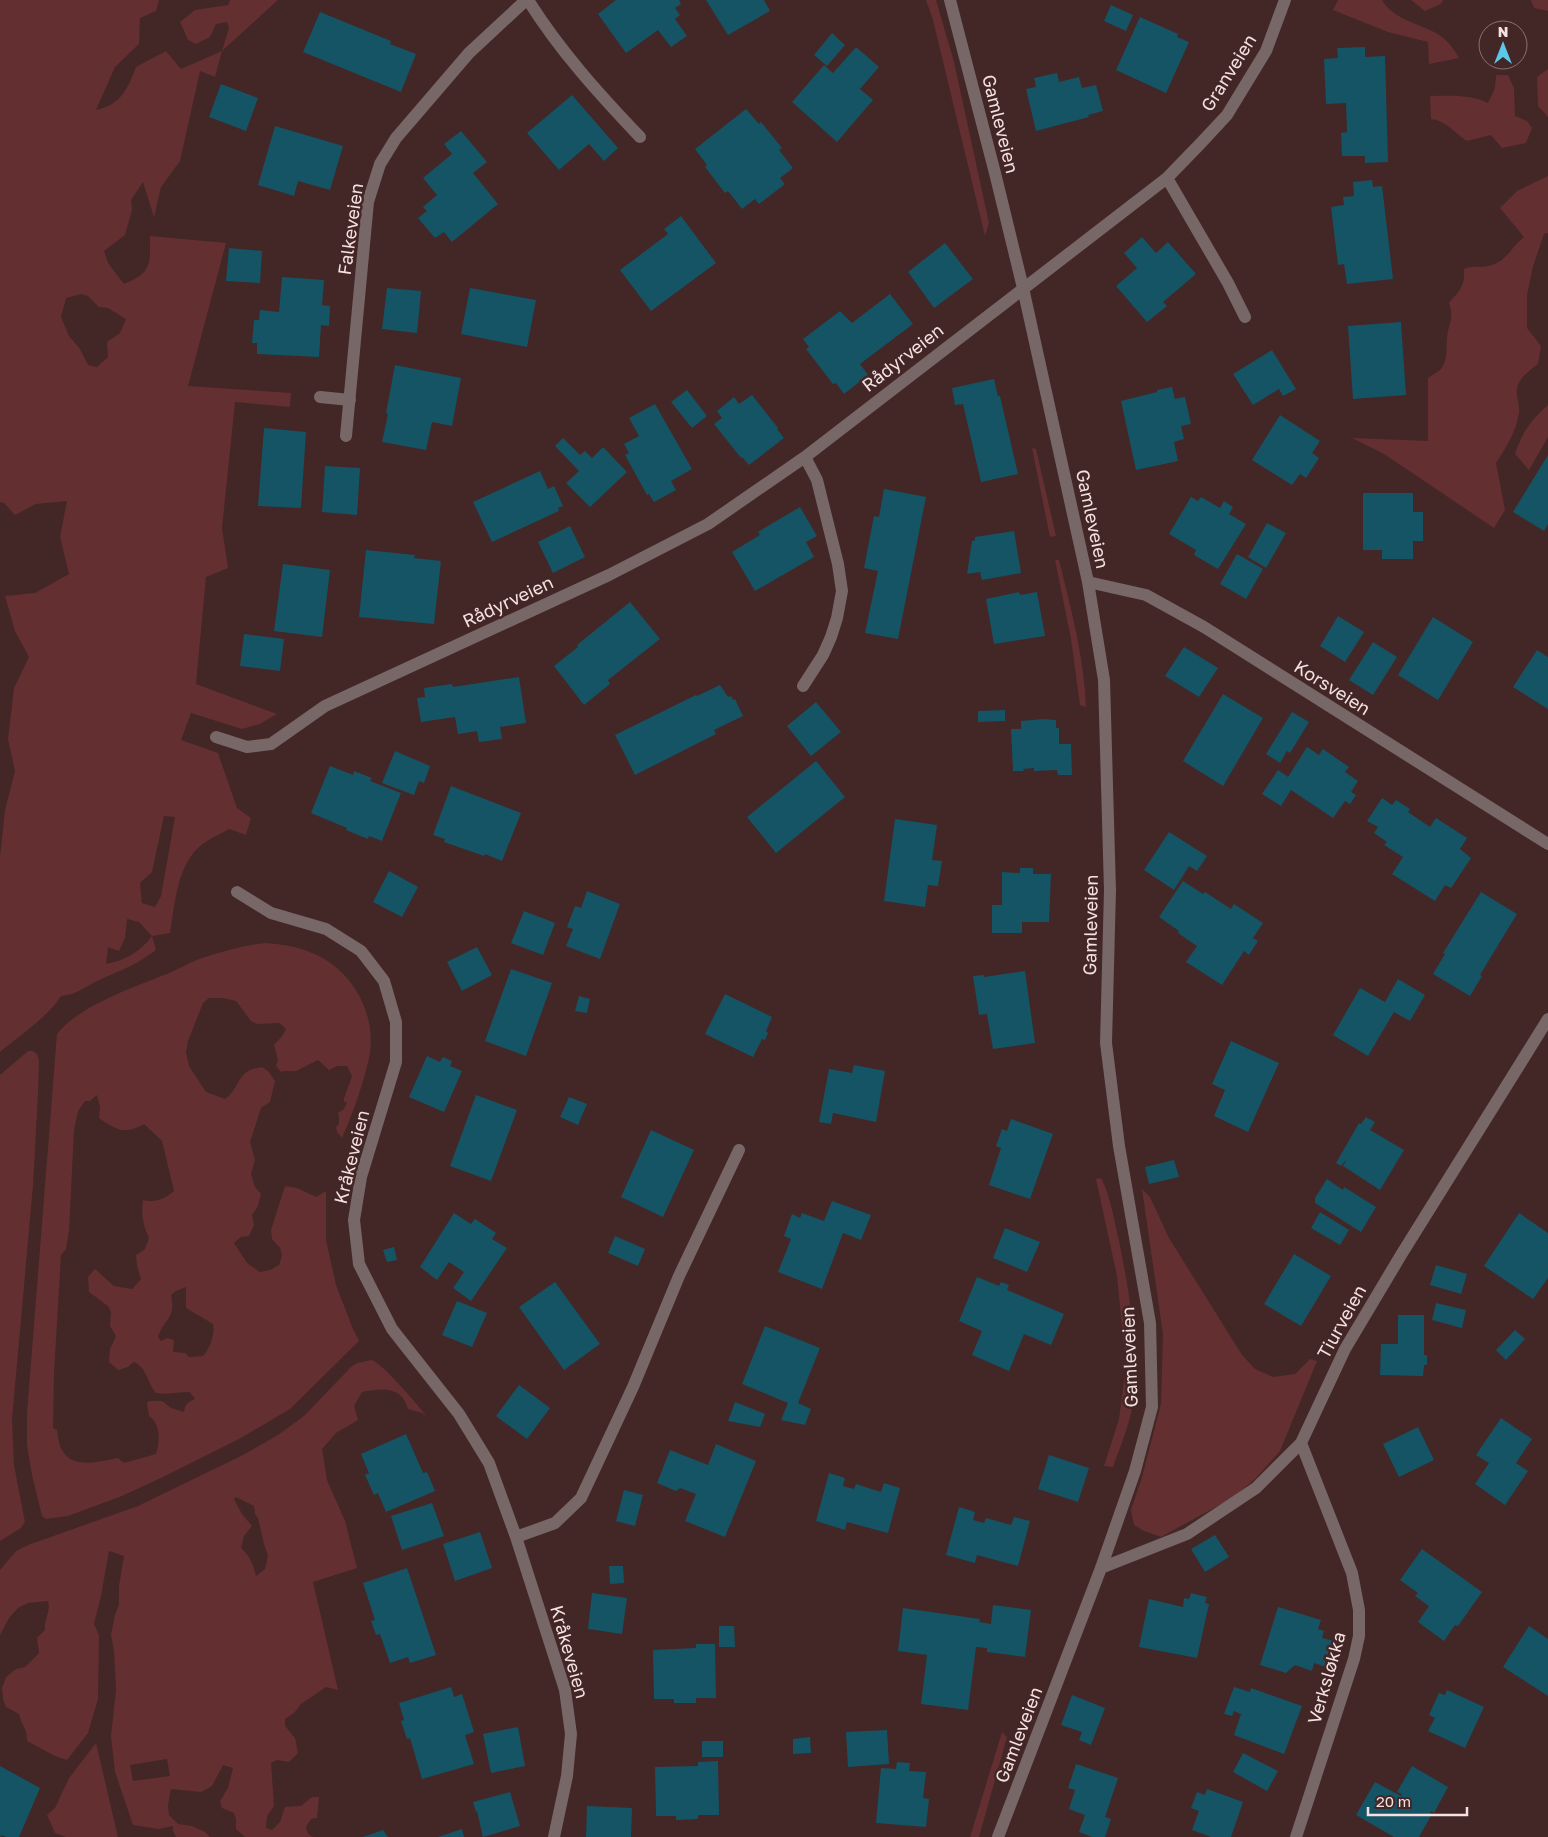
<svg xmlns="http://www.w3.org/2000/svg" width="1548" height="1837" font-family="'Golos Text',sans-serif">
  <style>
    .green { fill: #642f31; fill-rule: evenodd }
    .building { fill: #155465 }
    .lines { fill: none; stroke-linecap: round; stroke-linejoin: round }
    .minor { stroke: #776767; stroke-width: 12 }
    .labels { text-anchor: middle; stroke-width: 5; stroke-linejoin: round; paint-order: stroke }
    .street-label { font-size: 18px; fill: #f5e1e1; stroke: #432626 }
  </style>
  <rect width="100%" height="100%" fill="#432626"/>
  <path class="green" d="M0,0h159l-3,11 -16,7 -1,26 -24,23 -19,43c25,-5 32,-22 40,-43l30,-16 15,18 41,-18 7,-23 -2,-6 -11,2 -6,13 -14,7 -8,-4 -8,-18 15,-12 33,-5 2,-5h48l-56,51 -7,26 -15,-6 -20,90 -19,26 -7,30 -11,-35 -12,18 1,10 -7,25 -21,16 4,12 16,21c29,-12 26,-21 26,-48l76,7 -38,143 103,7 -1,14 -55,-5 -13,126 6,40 -22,9 -10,107 81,30 -17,10 -18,5 -51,-16 -10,27 37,13 19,55 14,10 -5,17 -17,-6c-8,5 -17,8 -25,14 -27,19 -29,60 -34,90l-18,3 4,14c-21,16 -37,21 -59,31 -14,7 -21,14 -36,15 -12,20 -43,41 -61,56v-195l5,-47 10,-39 -7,-32 6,-51 15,-31 -14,-26 -10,-35 30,-3 34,-19 -9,-37 7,-36 -31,3 -21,11 -11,-12 -4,-1zM81,294l7,2 11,11 9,1 18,11 -6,14 -13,9 1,15 -11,10 -9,-2 -8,-16 -11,-13 -8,-19 5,-19zM164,816l11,1 -14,79 -6,11 -13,-4 -2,-20 12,-11zM127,919l12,3 13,14c-12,16 -26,24 -46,28l2,-17 11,4 6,-13z
    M926,0h10l18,62 35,161 -4,13 -52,-216z
    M1338,0h44c13,22 41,23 60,37 7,5 13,14 17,21l-30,6 -1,-22 -40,-10 -55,-22z
    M1411,0h32l-2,4 -16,7z
    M1531,0h17v11l-14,-3z
    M1548,69v48l-10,-11 -1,-29z
    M1496,75h12l6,13 1,28 12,5 5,7 -6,15 -24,5 -11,-13 -24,6c-13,-8 -20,-20 -36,-22l-1,-23c20,0 40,-2 58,7l7,-15z
    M1548,176v57l-4,1 -11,32 -6,29v33l14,18 -3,18c-9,7 -23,16 -21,30 0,6 3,13 2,19 -3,19 -13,35 -23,50l9,47 -11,18 -110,-74 -32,-16 76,3v-63c4,-3 10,-6 13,-9 7,-9 5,-21 6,-31 1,-15 8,-18 2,-35 11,-13 16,-17 15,-34 10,-4 15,-1 24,-3 18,-3 23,-19 36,-29l-24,-29 17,-17z
    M1548,405v32l-19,33 -14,-16c8,-23 15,-33 33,-49z
    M1032,448l4,1 20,87 -6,1z
    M1055,560h4c12,49 25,96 27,147l-6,-2 -9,-66z
    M266,943c14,1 28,3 41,8 44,15 71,62 62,107 -6,27 -16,55 -27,80l-5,-6 -1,-5 3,-3v-7l-1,-4 6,-4 3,-7h-3v-4l8,-22 -5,-10h-10l-8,4 -11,-10 -22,11h-13l-1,2 -6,-7 2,-6 -4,-15 9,-10 3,-6 -6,-6 -23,1 -6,-3 -15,-20 -13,-3h-14l-6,5 -15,38 -2,11 3,14 17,26 19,7c13,-9 12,-23 25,-29 3,-2 9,-2 12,-3l6,4 7,10 -5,21 -9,6 -11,34 5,18 -4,14 4,13 6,7 -3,12 -6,9 2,10 -5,11 -8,1 -7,6 13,20 13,9 10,-2 9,-5 3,-10 -2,-7 -8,-9 -1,-9 14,-44 12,2 19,9 10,-6v49l10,45 17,44 6,12 -69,68 -51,30 -78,39 -39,18 -54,20 -22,3 -4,-3 -10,-41 -5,-30v-32l30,-379c20,-27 79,-48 110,-60 12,-5 23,-12 35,-16 21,-7 42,-13 64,-15zM97,1095l3,12 -1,11c17,12 26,17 45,6l18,17 12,50c-9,8 -19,12 -31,9 -2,15 0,25 6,38l-4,11 -9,6 1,11 4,13 -9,10 -18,-3 -19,-17 -7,8 1,15 19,14 3,6 -1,14 6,10 -6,13 -1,13 9,8 10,-3 6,-5c14,7 12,19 22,31 12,2 22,-1 34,-1l5,7c-7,3 -10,5 -11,13l-13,-4 -9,-7h-13l-2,2 2,13c12,8 11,26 7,38l-32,9 -6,-5c-16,3 -43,11 -54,-5 -5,-6 -6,-16 -7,-23l-4,-2 1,-55 7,-118 5,-6 3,-18 5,-101 4,-19 7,-10h5zM186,1287v21l27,16c2,10 -3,25 -10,32l-14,1 -4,-4 -12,-1 1,-12 -7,-2 -6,3 -3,-4c7,-20 18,-17 13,-42l5,-4z
    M28,1051h5l4,3 2,7 -1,32 -5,92 -21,235 2,45 11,57 -4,6 -21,13v-466z
    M1101,1178c10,19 13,42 18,63 11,53 19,105 14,160 -2,21 -13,46 -20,66l-9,-1 15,-47 7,-52 -9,-91 -21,-97z
    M1142,1189l8,8 19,41 73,117 13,14 18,8 22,-3 15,-15 7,2 -37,90 -24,27 -22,19 -73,40 -17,-6 -10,-6 -3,-15 11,-33 19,-73 2,-70z
    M372,1360c12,5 46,45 55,57l-5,-4 -14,-4c-6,-23 -26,-21 -46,-17l-8,14 4,14 -22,13 -14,16 5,31 18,41 12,47 -44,14 25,108 -12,-3 -25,17 -7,9 -9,6v7l10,12 3,15 -9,9 -12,-2 -6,3 3,43 -7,10 -1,12 6,2 8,-8 5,-15 16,-1 11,-9h7l-2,21 -6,1 -5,8 2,7 5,3h-68l-9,-8v-9l-2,-7 -12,-5 -2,-7 8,-13 5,-20 -10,-3 -11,21 -11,6 -30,-3 -3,16 1,10 9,9 14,2 13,6 5,5h-34l-3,-6v-5l-14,3 -26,-4 -18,-53 -4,-36 5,-46 -2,-39 -3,-16 4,-20 4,-11v-18l5,-30 -15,-5 -8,45 -7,28 5,11 -1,64 -10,34 -21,27 -12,-4 -28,-15c0,-14 -5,-14 -8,-27l-13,-7 -3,-8 -1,-11 4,-11 10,-8 9,-2 14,-14 -2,-15 8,-8c-1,-12 6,-18 3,-29l-20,2 -10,5 -9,10 -9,17v-65l16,-19 12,-6 110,-39 105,-51 35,-20 26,-19 47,-49 6,-4zM236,1497l18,9 1,8 3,4 6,26 4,12 -3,13 -9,7c-3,-12 -5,-19 -15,-28l3,-12 8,-10 -10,-12 -8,-15zM167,1759l3,17 -37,5 -3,-16z
    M1002,1732l5,5 -28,100h-9z
    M96,1743l22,94h-52l-11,-4 -8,-18 8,-7 14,-30z"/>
  <path class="building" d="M616,0h63l2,4 -6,4 5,7 -5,4 12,17 -16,11 -13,-17 -32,23 -28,-39z
    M706,0h58l6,11 -42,24z
    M1111,5l22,10 -7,16 -22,-10z
    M320,12l71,29 -1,3 26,10 -15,38 -98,-40z
    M1140,17l38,17 -1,3 12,5 -23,51 -50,-23z
    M832,33l13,12 -18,21 -13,-11z
    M856,47l23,20 -19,22 13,11 -36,42 -45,-40 32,-37 9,8z
    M1365,47v10l20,-1 3,106 -23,1v-7h-23l-1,-23 6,-1 -1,-29 -20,1 -2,-45 14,-1 -1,-10z
    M1057,73l2,9 20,-5 3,11 14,-3 7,26 -15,4 1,2 -53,14 -10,-42 10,-2 -2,-9z
    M221,84l37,14 -12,33 -37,-14z
    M572,95l46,53 -14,13 -15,-17 -30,26 -32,-37z
    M746,109l13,15 2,-2 21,26 -3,2 14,18 -13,10 5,6 -26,20 -4,-5 -13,10 -14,-18 -3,2 -20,-26 2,-2 -12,-16z
    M275,126l68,20 -13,44 -32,-9 -4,15 -36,-11z
    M461,131l26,31 -14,11 25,31 -46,38 -8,-10 -9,6 -17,-20 9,-7 -4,-4 14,-12 -14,-17 29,-24 -8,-10z
    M1372,180l1,7 9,-1 11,93 -46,5 -3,-20 -6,1 -7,-58 13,-2 -1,-8 11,-1 -1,-14z
    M681,216l35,47 -65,48 -31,-41 48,-36 -4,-5z
    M1142,237l14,16 12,-11 28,32 -33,28 4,4 -20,16 -31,-36 21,-18 -13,-15z
    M945,243l28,36 -39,29 -26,-36z
    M229,248l33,3 -2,32 -34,-2z
    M282,277l42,3 -2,25 8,1 -1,20 -8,-1 -2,32 -62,-3v-11h-5l2,-23h5l1,-10 19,2z
    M387,288l34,3 -4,42 -35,-4z
    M470,288l66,12 -9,47 -66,-13z
    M890,294l23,30 -53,40 8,11 -24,19 -8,-11 -3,1 -27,-35 3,-2 -6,-8 37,-28 12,12z
    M1401,322l5,73 -53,4 -5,-73z
    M1272,350l24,39 -13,7 -4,-7 -26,16 -20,-31z
    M395,365l66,13 -9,48 -20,-4 -6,28 -44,-8 6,-28 -2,-1z
    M994,379l4,17h2l18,78 -37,8 -18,-78 -8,1 -3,-17z
    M1172,387l3,12 10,-2 6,27 -10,2 3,13 -10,3 4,19 -42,9 -15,-69 36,-9v-2z
    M687,390l20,26 -15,12 -21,-26z
    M752,395l26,33 -1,1 7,9 -35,27 -7,-8 -1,1 -27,-34 8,-6 -5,-7 17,-14 5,7z
    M655,404l37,65 -21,12 5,9 -22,12 -5,-8 -2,1 -22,-40 4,-2 -5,-9 15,-8 -10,-18z
    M1280,415l40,26 -8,12 7,5 -13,20 -6,-4 -8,11 -40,-25z
    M264,428l42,4 -5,76 -43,-2z
    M563,438l17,17 5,-4 7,7 10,-10h2l23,24 -37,35 -24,-24 13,-12 -24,-25z
    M1548,455v69l-4,7 -31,-19z
    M325,466l35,2 -3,47 -35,-3z
    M540,471l8,18 6,-3 9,20 -5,2 1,3 -67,31 -19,-40z
    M884,489l42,8 -28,142 -33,-6 13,-62 -14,-3 10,-52 5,1z
    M1363,493h50v19h10v29h-10v18h-31v-9h-19z
    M1191,497l7,4 3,-4 19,11 4,-7 9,6 -4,7 17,10 -28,45 -24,-14 2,-5 -27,-16z
    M800,507l17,29 -11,6 8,15 -59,34 -23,-39 28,-17 -2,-3z
    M1267,523l19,10 -20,35 -18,-11z
    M570,526l15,31 -32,16 -15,-31z
    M1014,531l7,42 -39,7 -2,-8 -13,2 5,-33 3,-1v-3z
    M366,550l49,5 -1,3 27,3 -7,63 -75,-7z
    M1237,554l26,15 -17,30 -26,-15z
    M283,564l47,6 -8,67 -48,-6z
    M1019,592l1,3 17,-3 8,44 -51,8 -8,-45z
    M630,602l30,37 -52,41 2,4 -26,21 -30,-39 24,-19 -1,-2z
    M1338,616l26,16 -19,30 -25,-16z
    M1433,617l40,25 -35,58 -40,-25z
    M244,634l40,5 -4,32 -40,-5z
    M1373,642l24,15 -24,38 -24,-15z
    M1184,647l34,21 -19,29 -34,-21z
    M1537,650l11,7v52l-35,-22z
    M519,677l7,46 -26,4 2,12 -23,3 -2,-11 -19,3 -3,-17 -34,5 -4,-24 8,-1 -1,-9 28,-4 1,3z
    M720,685l8,12 3,-1 2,4 2,-1 8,17 -29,14 2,4 -81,41 -20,-40 81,-40 1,1z
    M1223,694l40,24 -40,68 -40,-25z
    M816,702l25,30 -30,24 -24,-30z
    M1005,710v11l-27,1v-11z
    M1292,712l17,10 -19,31 -3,-2 -7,12 -14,-9z
    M1043,719l13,1v8h3v16h12l1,31h-14l-1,-5 -23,1v-3l-11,1 1,2h-11l-2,-42h10v-8z
    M1307,747l12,8 4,-6 26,18 -4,5 13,9 -7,11 5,3 -6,9 -5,-3 -12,17 -42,-28 -10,16 -19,-12 16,-24 10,7z
    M395,751l35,15 -6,17 -5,-2 -5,14 -32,-12z
    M816,761l29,36 -69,56 -29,-36z
    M330,766l23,9 1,-4 18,7 -2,3 31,12 -19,48 -13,-5 -1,3 -22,-9 1,-2 -36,-15z
    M451,786l70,27 -19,48 -17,-7 -1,2 -40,-14 1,-3 -12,-4z
    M1382,798l10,7 4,-5 14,9 -2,3 22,15 6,-9 31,20 -7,11 11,9 -20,30 -6,-3 -10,16 -43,-27 11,-17 -19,-12 3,-3 -13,-9 4,-6 -11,-6z
    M895,819l42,6 -5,35 10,1 -4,25 -10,-1 -3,22 -41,-6z
    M1169,832l38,24 -10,15 -8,-5 -15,24 -30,-20z
    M1020,868h13v6h18l-2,48h-27v11h-30v-28h10v-33l18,1z
    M389,871l29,16 -16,30 -29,-15z
    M1183,881l20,13 2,-2 26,17 3,-5 29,19 -10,15 5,3 -9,14 -5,-4 -22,34 -36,-23 11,-16 -19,-13 1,-2 -20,-14z
    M587,891l33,13 -20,55 -34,-13 7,-17 -6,-2 8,-21 6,2z
    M1481,892l36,22 -37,61 2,1 -12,20 -37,-22 12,-20 -2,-1z
    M524,911l31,12 -12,32 -32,-12z
    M477,947l15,28 -30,16 -15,-29z
    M511,969l41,14 -26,73 -41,-15z
    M1025,971l10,72 -42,6 -6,-35 -8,1 -6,-39 11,-1v2z
    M1398,979l27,16 -15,26 -16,-9 -26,44 -35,-21 27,-47 25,14z
    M725,994l47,23 -6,14 2,2 -3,7 -3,-1 -9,18 -48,-23z
    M579,996l11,3 -3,14 -12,-2z
    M1231,1041l48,22 -31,69 -34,-16 11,-26 -13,-6z
    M427,1056l13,6 3,-5 9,4 -2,5 12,5 -18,41 -35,-15z
    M854,1065l31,6 -9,51 -43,-9 -2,11 -12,-2 10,-53 23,4z
    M476,1095l41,15 -26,71 -41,-15z
    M569,1097l18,7 -9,21 -18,-8z
    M1366,1117l9,5 -5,8 34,20 -24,40 -37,-24 4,-7 -6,7 -5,-3 23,-40 2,1z
    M1011,1119l42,15 -23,65 -41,-14 12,-37 -5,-2 6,-17 5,2z
    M651,1130l43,20 -31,67 -42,-20z
    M1174,1160l5,17 -30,7 -4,-17z
    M1327,1179l16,11 1,-3 32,20 -15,25 -46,-29v-5z
    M832,1201l39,14 -10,25 -18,-7 -21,56 -44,-17 13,-33 -7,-3 8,-22 8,4 2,-5 22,8z
    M1320,1212l29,18 -9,15 -29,-17z
    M454,1213l17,11 4,-5 21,14 -4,6 15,9 -36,53 -18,-13 11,-16 -15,-10 -12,18 -17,-13z
    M1519,1213l29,20v45l-15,21 -49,-33z
    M1005,1228l35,14 -13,30 -34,-14z
    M615,1236l30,13 -7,17 -30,-13z
    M394,1247l3,13 -10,2 -4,-12z
    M1294,1254l37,22 -30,50 -37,-22z
    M1436,1265l31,9 -6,20 -31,-9z
    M977,1277l22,9 2,-4 8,3 -2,5 57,24 -13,31 -27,-11 -15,37 -37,-16 10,-24 -23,-10z
    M555,1282l45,62 -36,26 -45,-63z
    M457,1301l30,12 -15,34 -30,-12z
    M1436,1303l30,7 -4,18 -30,-8z
    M1398,1315h26v40h3v10h-3l-1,11 -43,-1 1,-31h17z
    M765,1326l55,22 -22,55 13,6 -6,16 -24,-5 7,-17 -46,-19z
    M1515,1330l10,9 -19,21 -10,-10z
    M519,1385l31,23 -23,31 -31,-23z
    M735,1402l30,12 -5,13 -32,-6z
    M1501,1418l31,21 -16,24 12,8 -23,34 -30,-21 14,-21 -13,-8z
    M1418,1427l16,33 -35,17 -16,-33z
    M406,1434l17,39 4,-1 8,19 -49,21 -8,-19 -4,2 -9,-20 4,-2 -8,-19z
    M716,1444l40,17 -31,76 -40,-16 11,-27 -16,-6 -4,3 -19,-8 13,-33 38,15z
    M1049,1455l40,13 -11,34 -40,-13z
    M829,1473l16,5 -2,8 11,3 2,-5 25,8 3,-9 16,5 -12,45 -41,-11 -2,8 -29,-9z
    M624,1490l19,5 -8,31 -19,-5z
    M432,1503l12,33 -42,14 -11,-34z
    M959,1507l16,5 -2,8 11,3 2,-5 25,7 3,-8 16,4 -12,45 -41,-11 -2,8 -29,-8z
    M480,1532l12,36 -37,13 -12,-37z
    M1215,1535l14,22 -24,15 -14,-23z
    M1422,1549l60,43 -24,34 -3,-1 -11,16 -26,-19 11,-16 -14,-10 3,-3 -18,-13z
    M609,1566h14l1,17 -14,1z
    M407,1568l29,87 -26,8 -2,-6 -18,6 -10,-29 -4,1 -5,-14 4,-1 -12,-37z
    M592,1593l35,5 -5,36 -34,-5z
    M1191,1593l16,4 -2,6 4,1 -12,54 -58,-11 10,-48 34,8 1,-9 5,1z
    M993,1605l38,5 -6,47 -38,-5v-4l-11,-1 -8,63 -47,-6 6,-49 -29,-4 5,-43 77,11 -1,3 12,2z
    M1278,1607l43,13 -3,9 6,2 -2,7 12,3 -8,26 -12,-4 -2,8 -17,-6 -9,8 -26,-8z
    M719,1626h15l1,21h-16z
    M1529,1626l19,13v57l-45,-29z
    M696,1644h19l1,54h-20v5h-22v-4h-20l-1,-49 43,-2z
    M451,1687l3,10 8,-3 12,38 -9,3 9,29 -52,15 -12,-41 -3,1 -6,-18 3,-1 -5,-17z
    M1234,1687l16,5 1,-4 51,18 -18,48 -50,-19 7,-21 -7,-3 -2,5 -8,-2z
    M1447,1690l37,17 -19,41 -37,-17 7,-13 -6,-3 10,-22 6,2z
    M1072,1695l33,13 -14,37 -12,-5 3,-8 -21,-7z
    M518,1727l7,39 -34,7 -8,-39z
    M887,1730l2,34 -41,3 -2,-35z
    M810,1737l1,16 -18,1v-15z
    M702,1741h21v16h-21z
    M1243,1753l35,18 -11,20 -34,-19z
    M718,1761l1,54h-21v4l-22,1v-4h-20l-1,-49 43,-1v-4z
    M897,1762l13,1 -1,8 17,1 -3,26 6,1 -3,28 -50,-4 5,-55 15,1z
    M1076,1764l42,14 -13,39 6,2 -6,18h-13l-13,-5 6,-17 -16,-6 6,-19 -7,-2z
    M0,1766l40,22 -21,49h-13l-4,-2 -2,2z
    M1412,1766l36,21 -14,26 -3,-2 -1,2 2,1 -13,23h-25l-38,-22 19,-33 26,14 1,-2 -5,-2z
    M1207,1789l36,13 -12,35h-20l-19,-7 7,-19 -8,-3 6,-16 8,3z
    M510,1792l10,34 -37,11 -6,-26 -1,1 -3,-10z
    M587,1806l45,2 -1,29h-45z
    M462,1829l2,8h-26z
    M383,1830l5,7h-25z"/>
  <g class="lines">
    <path class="minor" d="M528,0c32,51 71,94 112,137
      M950,0l45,173 28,115 65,294 16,98 6,210 -4,153 13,103 31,177 2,84 -17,64 -34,97 -103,269
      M1167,178l61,105 17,34
      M320,397l30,3
      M346,436l22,-234 12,-38 16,-26 73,-85 57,-53
      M1088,582l58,13 58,32 344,217
      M803,686l20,-31 8,-18 6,-19 5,-27 -4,-27 -21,-84 -12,-23
      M216,737l31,10 24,-3 54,-38 284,-131 99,-51 97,-67 362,-279 33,-34 27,-29 39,-64 19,-51
      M237,892l34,21 55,16 35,22 23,30 12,41v40l-35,115 -7,43 5,44 33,65 67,85 30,49 27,74 49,153 6,44 -4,42 -13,61
      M516,1537l39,-14 26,-25 52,-111 46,-111 60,-126
      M1101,1568l86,-34 69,-46 45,-45 44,-94 56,-94 147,-236
      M1296,1837l58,-178 5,-23v-26l-7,-37 -51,-130"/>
  </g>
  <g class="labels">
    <g class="street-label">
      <text transform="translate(1229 73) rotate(-58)" y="6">Granveien</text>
      <text transform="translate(1000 124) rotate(76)" y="6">Gamleveien</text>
      <text transform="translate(351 229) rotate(-82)" y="6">Falkeveien</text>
      <text transform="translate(903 358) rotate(-38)" y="6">Rådyrveien</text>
      <text transform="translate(1092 519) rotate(78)" y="6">Gamleveien</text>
      <text transform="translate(508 602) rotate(-25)" y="6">Rådyrveien</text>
      <text transform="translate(1332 688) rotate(32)" y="6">Korsveien</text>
      <text transform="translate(1091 925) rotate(-89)" y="6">Gamleveien</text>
      <text transform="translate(352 1157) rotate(-76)" y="6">Kråkeveien</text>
      <text transform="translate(1342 1322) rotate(-61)" y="6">Tiurveien</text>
      <text transform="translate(1130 1357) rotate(-92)" y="6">Gamleveien</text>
      <text transform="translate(569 1652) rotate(74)" y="6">Kråkeveien</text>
      <text transform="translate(1327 1678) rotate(-74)" y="6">Verksløkka</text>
      <text transform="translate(1019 1735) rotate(-69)" y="6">Gamleveien</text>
    </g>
  </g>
  <g transform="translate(1503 45)"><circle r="24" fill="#432626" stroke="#8a7171"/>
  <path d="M0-4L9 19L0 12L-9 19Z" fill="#5cc7e8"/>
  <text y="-8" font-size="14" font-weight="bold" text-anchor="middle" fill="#f5e1e1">N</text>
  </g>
  <path d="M1368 1807v8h99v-8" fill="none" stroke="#f5e1e1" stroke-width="2.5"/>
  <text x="1376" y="1807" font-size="15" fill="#f5e1e1" stroke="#432626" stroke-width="4" paint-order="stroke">20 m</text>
</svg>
